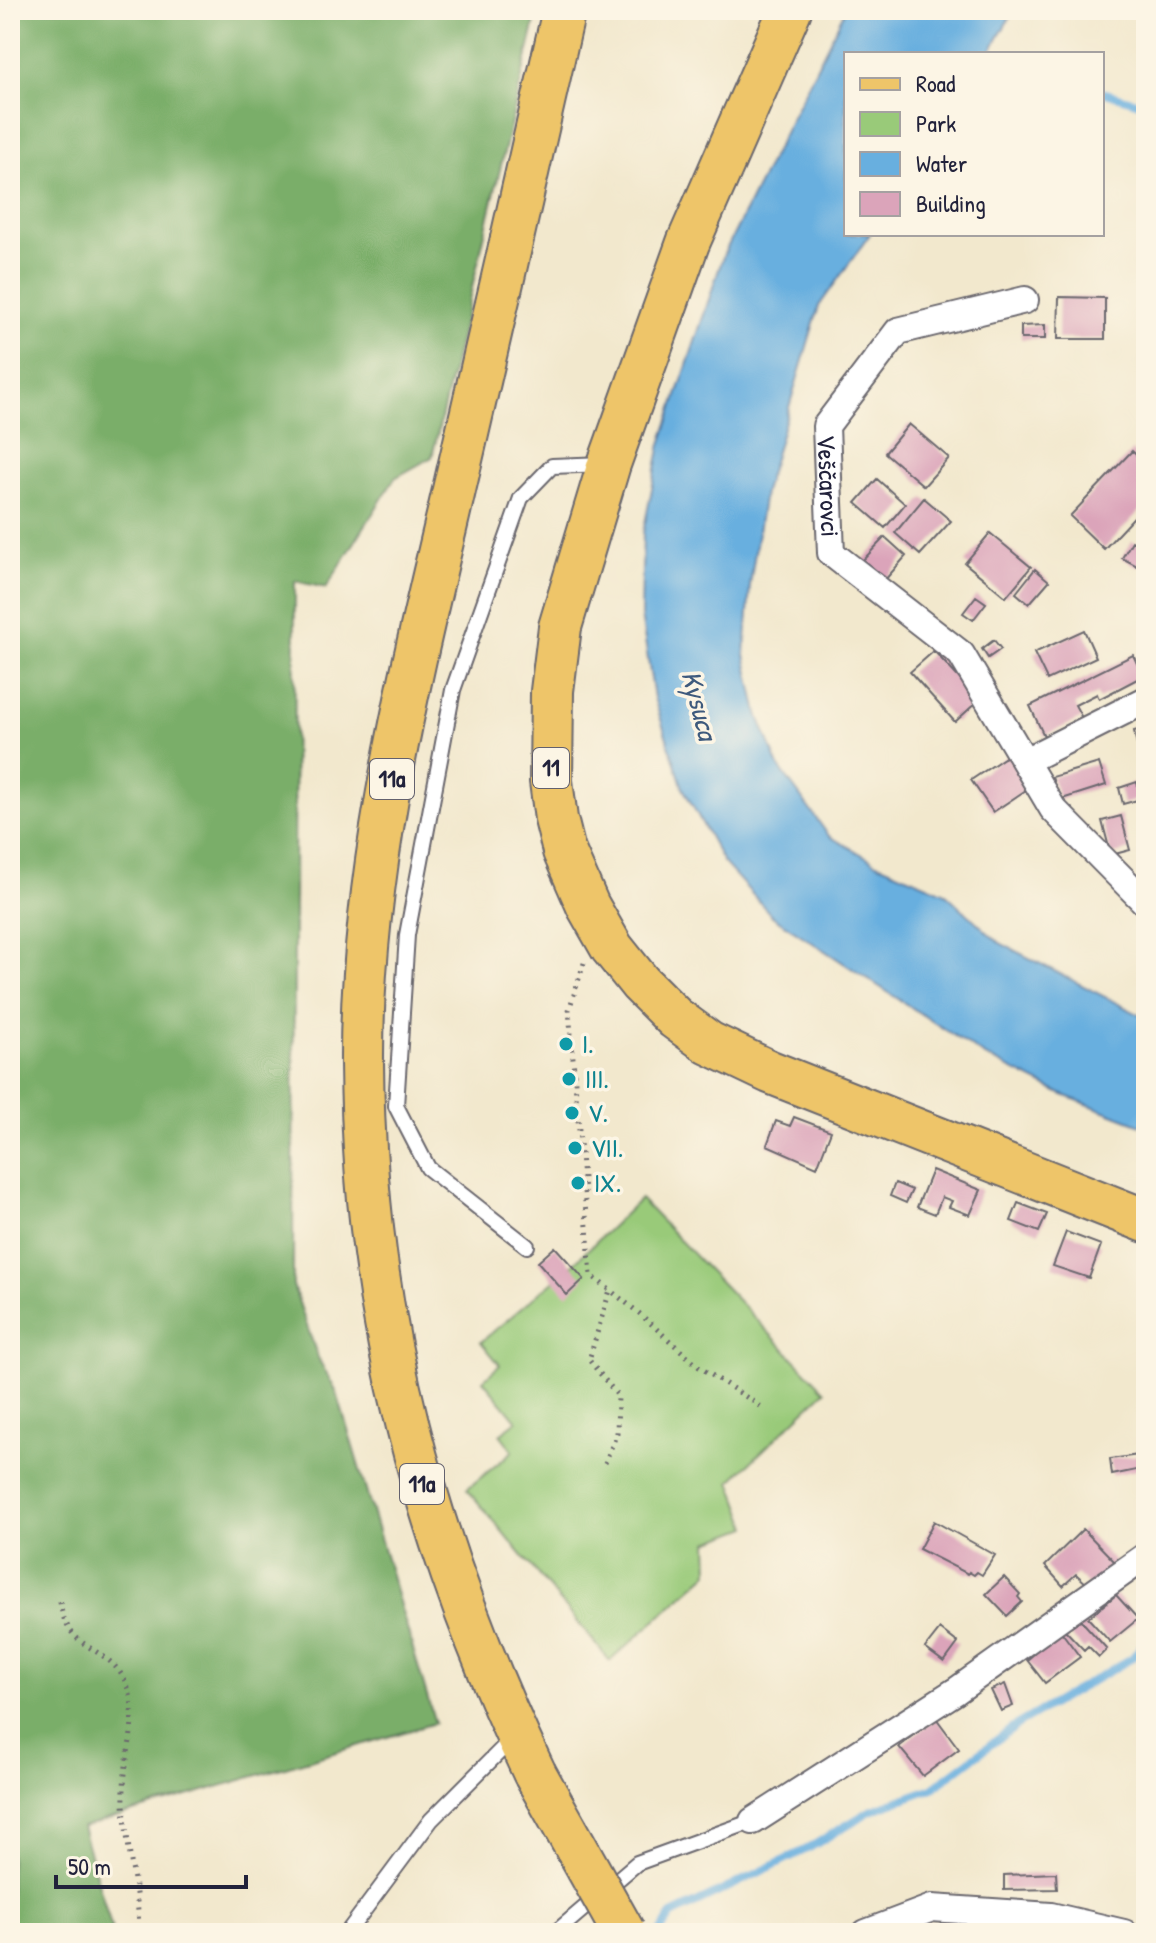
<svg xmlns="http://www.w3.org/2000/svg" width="1156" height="1943" font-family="'Patrick Hand',sans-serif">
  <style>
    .green { fill: #99ca79; stroke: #5e765a; stroke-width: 2 }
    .forest { fill: #7aae69; stroke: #4e6852; stroke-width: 2 }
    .water { fill: #68afdf; stroke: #45688d; stroke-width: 2 }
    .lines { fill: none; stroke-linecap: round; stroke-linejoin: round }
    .stream { stroke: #68afdf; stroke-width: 8 }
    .building { fill: #dba4ba }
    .lane-casing { stroke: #6b676e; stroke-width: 18 }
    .street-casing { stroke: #6b676e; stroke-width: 30 }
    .primary-casing { stroke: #6b676e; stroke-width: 46 }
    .path { stroke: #6b676e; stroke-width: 5; stroke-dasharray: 2 6; stroke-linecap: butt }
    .lane { stroke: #fff; stroke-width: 14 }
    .street { stroke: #fff; stroke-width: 26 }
    .primary { stroke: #eec569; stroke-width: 42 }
    .primary-bridge-casing { stroke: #6b676e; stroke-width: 46; stroke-linecap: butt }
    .primary-bridge { stroke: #eec569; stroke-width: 42 }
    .culture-dot { fill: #0f9aa8; stroke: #fcf5e5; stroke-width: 3 }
    .labels { text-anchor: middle; stroke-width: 7; stroke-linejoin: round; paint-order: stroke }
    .shield { fill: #fcf5e5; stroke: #63616e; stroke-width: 2 }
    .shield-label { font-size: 24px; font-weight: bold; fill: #22223b }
    .street-label { font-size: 26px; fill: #22223b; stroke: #fcf5e5 }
    .culture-label { font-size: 26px; fill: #0d838f; stroke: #fcf5e5; text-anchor: start }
    .water-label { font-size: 28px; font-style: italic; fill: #3e5a7d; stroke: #fcf5e5 }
  </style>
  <rect width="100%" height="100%" fill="#fcf5e5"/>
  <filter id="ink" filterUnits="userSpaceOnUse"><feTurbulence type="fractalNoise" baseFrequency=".0125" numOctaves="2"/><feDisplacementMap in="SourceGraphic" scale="16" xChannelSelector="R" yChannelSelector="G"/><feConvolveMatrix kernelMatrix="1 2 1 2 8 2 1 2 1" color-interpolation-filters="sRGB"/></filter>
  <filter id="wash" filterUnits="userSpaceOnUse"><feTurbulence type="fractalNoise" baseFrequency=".006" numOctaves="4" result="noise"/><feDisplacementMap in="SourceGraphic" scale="32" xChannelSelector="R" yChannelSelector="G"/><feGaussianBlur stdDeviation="1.8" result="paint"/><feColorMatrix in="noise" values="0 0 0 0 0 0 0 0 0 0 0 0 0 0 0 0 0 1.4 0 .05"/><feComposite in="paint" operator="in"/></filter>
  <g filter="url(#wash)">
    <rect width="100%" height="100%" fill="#f2e8cd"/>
    <path class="green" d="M640,1199l185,192 -94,90 17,46 -40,15 1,30 -99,89 -143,-172 46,-38 -13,-17 17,-13 -34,-41 17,-15 -19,-23 89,-75z"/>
    <path class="forest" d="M10,10h526l-2,16 -102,431 -37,21 -69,110 -31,-7 -2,704 25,73 19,35 98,330 -353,104 31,106h-103z"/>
    <path class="water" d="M845,10h169l-25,44h-143v180h24l-51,72 -55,186 -14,93 -5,70 13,59 21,53 50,69 52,29 63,27 54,50 148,76v109l-85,-33 -76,-38 -213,-140 -49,-54 -40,-74 -29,-90 -13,-83 2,-82 18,-89 63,-190z"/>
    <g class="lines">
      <path class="stream" d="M1102,92l44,13
        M1146,1501l-2,5 2,11
        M659,1933l13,-18 137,-67 61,-37 63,-23 85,-64 114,-66 14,-18"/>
    </g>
    <g id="blocks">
      <path class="building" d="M1059,297l46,1v41h-47z
        M1045,325v14h-24v-13z
        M909,424l40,34 -25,28 -39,-33z
        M1132,451l14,13v40l-42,45 -34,-33z
        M877,479l28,25 -20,24 -29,-25z
        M924,498l27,23 -31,34 -25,-22z
        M990,533l41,34 -25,30 -41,-34z
        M885,537l21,19 -22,25 -22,-20z
        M1132,541l14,8v6l-7,12 -17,-9z
        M1035,569l14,12 -20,23 -13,-11z
        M976,596l10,7 -13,17 -10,-7z
        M1084,630l12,27 -49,23 -13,-27z
        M994,640l7,9 -13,9 -6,-9z
        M934,651l45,49 -24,22 -45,-50z
        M1133,655l10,21 -44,23 -2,-5 -22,11 7,13 -38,18 -14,-30z
        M1146,728v45l-3,1 -9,-43z
        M1010,754l22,32 -39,26 -22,-32z
        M1099,763l7,22 -47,15 -7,-23z
        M1137,782l4,17 -18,5 -4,-16z
        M1121,816l9,34 -19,5 -9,-34z
        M794,1117l37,14 -14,36 -50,-22 9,-24 14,5z
        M932,1170l49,20 -11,25 -21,-8 3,-6 -10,-4 -7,17 -18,-7z
        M895,1183l17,7 -6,13 -16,-7z
        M1018,1203l29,11 -8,18 -28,-11z
        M1066,1232l35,13 -12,33 -36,-12z
        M555,1247l29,32 -17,16 -29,-33z
        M1146,1454v14l-34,7 -2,-16z
        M934,1521l61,34 -13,20 -5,-3 -3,3 -5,-3 -1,2 -49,-25z
        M1083,1529l32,33 -26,24 -13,-12 -13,12 -18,-20z
        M1004,1577l16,17 -2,3 4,5 -15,14 -21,-22z
        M1116,1595l22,24 -28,23 -22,-24z
        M1078,1617l29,32 -8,8 -11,-11 -4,4 -20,-21z
        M940,1629l18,14 -14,19 -19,-14z
        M1060,1630l20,27 -35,26 -18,-23 7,-6 -2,-3z
        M1005,1684l8,22 -12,5 -10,-21z
        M936,1718l23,31 -36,27 -24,-29z
        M1056,1873l1,16 -53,1v-15z"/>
    </g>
  </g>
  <g filter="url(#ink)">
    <use href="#blocks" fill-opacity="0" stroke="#6b676e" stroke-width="2"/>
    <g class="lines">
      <defs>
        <path id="lane" d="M527,1246l-99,-78 -32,-62 11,-171 46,-245 68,-192 31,-32 53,-2
          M347,1933l84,-113 84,-84
          M555,1933l82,-70 116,-42"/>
        <g id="street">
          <path id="s1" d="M1025,300l-127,31 -72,95 5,127 130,101 92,155 93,94"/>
          <path d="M1025,761l121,-61"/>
          <path d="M753,1821l203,-130 190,-135"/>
          <path d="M866,1933l66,-25 119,8 73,17"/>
        </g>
        <path id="primary" d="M790,10l-102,233 -79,221 -49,163 -8,64 -1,90 5,38 8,32 24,55 24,42 28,35 35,35 34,25 61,29 376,149
          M535,1774c-109,-230 -171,-455 -173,-711 -1,-185 44,-368 86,-547 39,-169 78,-337 116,-506"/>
      </defs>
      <use href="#lane" class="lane-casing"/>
      <use href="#street" class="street-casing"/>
      <use href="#primary" class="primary-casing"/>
      <path class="path" d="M584,963l-15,47 22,265 48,38 60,54 66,42
        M605,1463l12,-30 1,-37 -29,-36 21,-70
        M60,1602c7,52 48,41 66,81 13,28 2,62 -1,91 -6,54 14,106 14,159"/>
      <use href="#lane" class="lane"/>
      <use href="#street" class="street"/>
      <use href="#primary" class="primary"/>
      <defs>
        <path id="primary-bridge" d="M535,1774l89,159"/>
      </defs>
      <use href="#primary-bridge" class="primary-bridge-casing"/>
      <use href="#primary-bridge" class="primary-bridge"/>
    </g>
  </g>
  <g class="culture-dot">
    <circle cx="566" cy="1044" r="8"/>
    <circle cx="569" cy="1079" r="8"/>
    <circle cx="572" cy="1113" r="8"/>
    <circle cx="575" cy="1148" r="8"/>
    <circle cx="578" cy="1183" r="8"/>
  </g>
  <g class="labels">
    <g class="shield">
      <rect x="533" y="748" width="36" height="40" rx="6"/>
      <rect x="370" y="759" width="44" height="40" rx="6"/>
      <rect x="400" y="1464" width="44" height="40" rx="6"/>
    </g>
    <g class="shield-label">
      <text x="551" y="776">11</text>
      <text x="392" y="787">11a</text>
      <text x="422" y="1492">11a</text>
    </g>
    <g class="street-label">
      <text dy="9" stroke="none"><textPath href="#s1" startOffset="310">Veščarovci</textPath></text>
    </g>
    <g class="culture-label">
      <text x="582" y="1053">I.</text>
      <text x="585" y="1088">III.</text>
      <text x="588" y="1122">V.</text>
      <text x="591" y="1157">VII.</text>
      <text x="594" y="1192">IX.</text>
    </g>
    <g class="water-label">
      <text transform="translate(700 705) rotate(75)" y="10">Kysuca</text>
    </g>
  </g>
  <rect width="1156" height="1943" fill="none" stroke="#fcf5e5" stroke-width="40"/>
  <rect x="844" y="52" width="260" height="184" fill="#fcf5e5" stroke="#a5a1a1" stroke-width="2"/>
  <rect x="860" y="78" width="40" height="12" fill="#eec569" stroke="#a5a1a1" stroke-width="2"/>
  <text x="916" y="92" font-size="24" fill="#22223b">Road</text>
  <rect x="860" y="112" width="40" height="24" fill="#99ca79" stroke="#a5a1a1" stroke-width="2"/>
  <text x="916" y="132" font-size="24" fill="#22223b">Park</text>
  <rect x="860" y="152" width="40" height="24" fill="#68afdf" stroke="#a5a1a1" stroke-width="2"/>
  <text x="916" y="172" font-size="24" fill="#22223b">Water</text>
  <rect x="860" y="192" width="40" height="24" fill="#dba4ba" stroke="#a5a1a1" stroke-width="2"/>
  <text x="916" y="212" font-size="24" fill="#22223b">Building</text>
  <path d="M56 1875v12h190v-12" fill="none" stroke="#22223b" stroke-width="4"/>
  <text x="68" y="1875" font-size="24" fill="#22223b" stroke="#fcf5e5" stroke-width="6" paint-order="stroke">50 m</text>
</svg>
